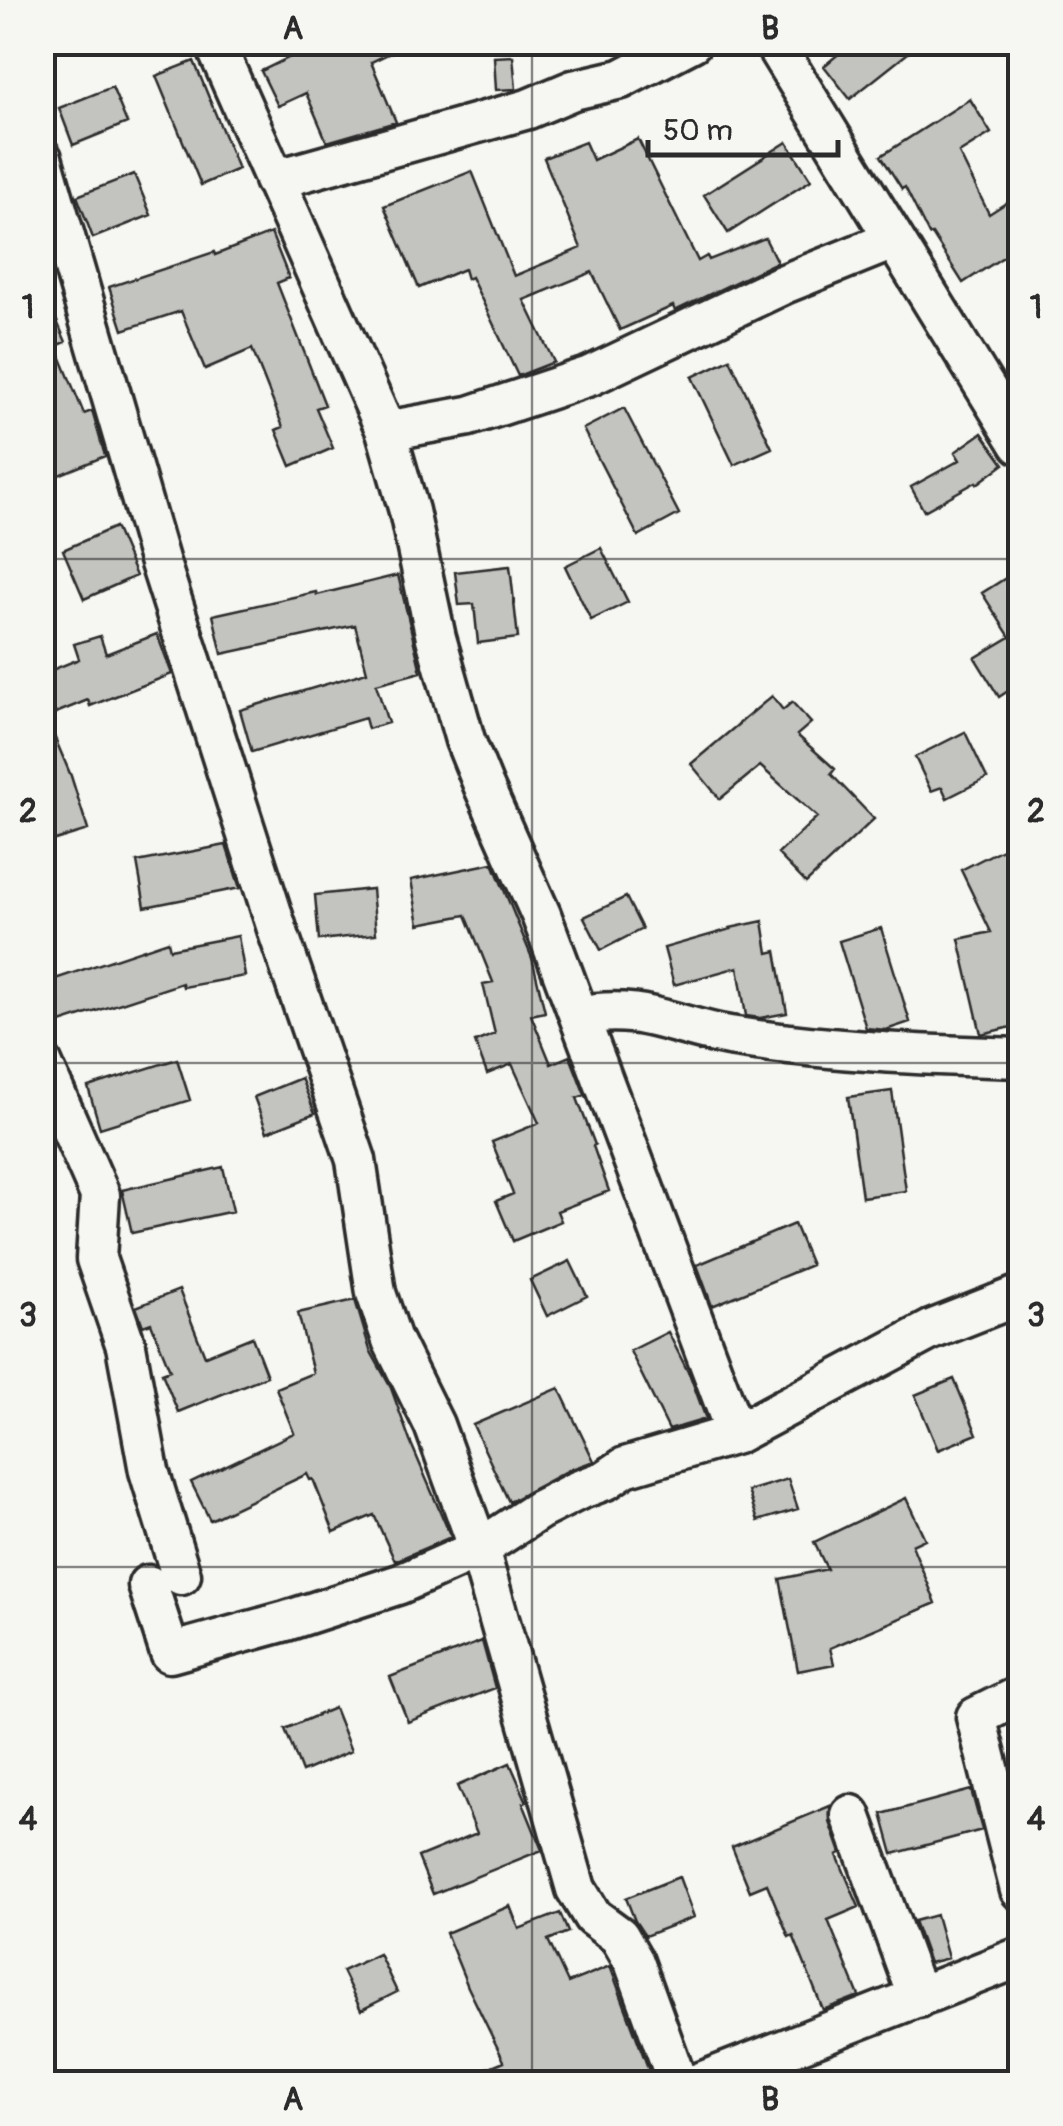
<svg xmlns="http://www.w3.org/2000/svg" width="1063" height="2126" font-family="Pangolin,sans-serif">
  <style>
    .building { fill: #c3c3c0; stroke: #2b2b2b; stroke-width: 2.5 }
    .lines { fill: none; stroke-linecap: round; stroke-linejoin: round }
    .minor-casing { stroke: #2b2b2b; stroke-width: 45 }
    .minor { stroke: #f6f6f2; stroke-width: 38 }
    .grid { fill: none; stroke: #2b2b2b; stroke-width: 2.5; stroke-opacity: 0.55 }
    .neatline { fill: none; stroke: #2b2b2b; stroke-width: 4 }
    .grid-label { font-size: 32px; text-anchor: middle; font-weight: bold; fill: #2b2b2b }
  </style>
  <rect width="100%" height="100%" fill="#f6f6f2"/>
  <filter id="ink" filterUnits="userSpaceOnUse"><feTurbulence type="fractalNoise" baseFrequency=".01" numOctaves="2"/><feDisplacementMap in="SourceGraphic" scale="20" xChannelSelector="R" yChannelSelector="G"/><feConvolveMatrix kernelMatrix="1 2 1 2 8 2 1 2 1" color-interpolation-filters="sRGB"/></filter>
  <g filter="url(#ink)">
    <path class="building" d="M321,42h92l-42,20 25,60 -69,20 -21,-49 -28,13 -17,-35z
      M853,42h69l-72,57 -26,-33z
      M513,56l3,33 -20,1 -2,-33z
      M194,61l44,108 -37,16 -45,-109z
      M112,87l15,36 -54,22 -14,-37z
      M970,99l21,34 -32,20 30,61 31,-20v52l-57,37 -31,-49 -3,1 -24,-48 -3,2 -21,-33z
      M638,139l60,122 9,-5 2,4 56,-22 12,24 -102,49 -2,-5 -53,24 -28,-58 -68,28 30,62 -36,14 -47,-99 -4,2 -3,-10 -45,19 -35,-82 88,-35 42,105 67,-28 -37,-90 41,-16 8,18z
      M787,142l24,38 -83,53 -24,-38z
      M134,174l17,41 -58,23 -16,-42z
      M271,233l18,45 -12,5 48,122 -9,3 17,40 -42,18 -15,-36 7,-3 -31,-78 -47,20 -24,-58 -58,19 -14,-43 105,-35 1,3z
      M42,287l24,55 -10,4 28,68 8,-3 13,45 -63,26z
      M730,359l42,89 -38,17 -42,-88z
      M624,408l55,106 -41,22 -55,-107z
      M982,433l22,31 -27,20 -1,-2 -52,29 -13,-24 49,-27 -5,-8z
      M115,527l21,49 -52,23 -21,-49z
      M601,548l27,54 -37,18 -26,-54z
      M510,566l8,72 -40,5 -4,-39 -15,1 -4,-33z
      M1020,569v114l-21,14 -24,-39 35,-21 -28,-44z
      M398,575l23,97 -45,12 12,39 -20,6 -3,-11 -113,34 -12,-42 127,-38 -12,-47 -133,29 -9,-39 103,-23 1,3z
      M157,634l15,40 -82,32 -2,-6 -42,17 25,59 17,54 -46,14v-170l37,-15 -5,-15 26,-8 6,18z
      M772,696l11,14 9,-8 19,21 -14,12 38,34 -4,5 43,45 -68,64 -28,-29 39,-37 -57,-51 -40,33 -29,-35z
      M965,732l22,46 -40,20 -5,-11 -11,4 -16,-34z
      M1020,840v164h-4l4,21 -39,9 -22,-95 32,-7 -30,-62z
      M226,845l14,43 -95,19 -8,-45z
      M493,863l39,95 13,54 -14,3 20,49 19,-8 15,39 -8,3 18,47 -2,1 16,45 -52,20 4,10 -48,20 -17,-40 17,-7 -21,-52 47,-19 -27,-59 -25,10 -12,-32 20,-8 -12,-50 10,-2 -27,-67 -47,9 -8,-44z
      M372,889l4,45 -57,6 -4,-45z
      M626,897l16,32 -41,21 -17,-33z
      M763,921l5,32 8,-2 11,62 -27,5 -14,-2 -8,-49 -64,18 -10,-37 67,-19 -1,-1z
      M881,928l29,94 -24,8 -20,-2 -27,-87z
      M238,936l7,40 -62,11 -1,-4 -140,46v-23l17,-4 -7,-22 116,-39 2,8z
      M177,1059l13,41 -90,28 -12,-41z
      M301,1078l14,35 -48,19 -13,-35z
      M892,1091l14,100 -44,6 -14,-100z
      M223,1167l10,44 -101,22 -10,-43z
      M794,1224l17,41 -99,41 -15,-41z
      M570,1261l17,35 -40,20 -17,-36z
      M179,1290l26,66 47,-19 15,39 -89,36 -16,-39 8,-3 -19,-47 -8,3 -7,-19z
      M355,1300l15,50 21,38 19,53 41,96 -56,24 -21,-46 -40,17 -21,-53 -3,1 -3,-6 -97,46 -19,-38 103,-49 -18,-45 37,-15 -15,-60z
      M668,1332l23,46 15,41 -37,11 -39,-79z
      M954,1379l23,55 -39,16 -23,-55z
      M559,1388l35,73 -25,9 -60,32 -36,-77z
      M788,1479l10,30 -40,12 -10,-30z
      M906,1498l19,41 -13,6 24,58 -106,45 4,16 -36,7 -18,-92 47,-10 -13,-27z
      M482,1641l13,47 -87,34 -18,-45z
      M334,1708l17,43 -49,21 -17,-43z
      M510,1763l17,39 -4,1 19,47 -109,44 -15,-37 59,-24 -20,-47z
      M971,1790l11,40 -89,24 -11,-40z
      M830,1806v16l11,31 -4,2 22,52 -31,13 31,76 -36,14 -30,-75 -4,2 -22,-53 -17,7 -18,-44z
      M679,1877l15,40 -49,19 -10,-15 -9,-23z
      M510,1906l9,23 41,-16 8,19 -20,8 20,43 42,-17 44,118 -202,-1 52,-22 -36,-74 -22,-54z
      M936,1915l12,43 -19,5 -15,-42z
      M379,1954l18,38 -36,18 -19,-39z"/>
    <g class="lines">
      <defs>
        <path id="minor" d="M214,42l172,389 23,80 27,127 29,102 19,47 57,128 195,519
          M773,42l247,402
          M42,158l118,405 119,372 77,225 20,133 16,47 42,85 45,124 97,340 17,28 26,19 15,26 44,122
          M274,180l254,-71 45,-19 48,-11 71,-37
          M386,431l83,-15 121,-40 194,-92 109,-44
          M579,1016c59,-13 94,10 150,20 96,15 194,19 291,22
          M42,1063l58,132 -4,64 30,87 23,125 32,104
          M148,1585l22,68 116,-32 114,-37 79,-35 60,-39 40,-20 27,-10 19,-13 111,-33 195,-104 89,-35
          M1020,1695l-44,22 44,173
          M851,1815l67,183
          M696,2084l324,-127"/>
      </defs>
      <use href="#minor" class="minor-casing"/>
      <use href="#minor" class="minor"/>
    </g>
  </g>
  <path class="grid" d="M532,42v2042M42,559h978M42,1063h978M42,1567h978"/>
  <rect width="1063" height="2126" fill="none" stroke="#f6f6f2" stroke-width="110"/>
  <path d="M648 140v15h190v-15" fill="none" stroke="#2b2b2b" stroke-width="5"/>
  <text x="663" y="140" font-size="30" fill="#2b2b2b" stroke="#f6f6f2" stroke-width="8" paint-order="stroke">50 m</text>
  <rect x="55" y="55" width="953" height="2016" class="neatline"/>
  <g class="grid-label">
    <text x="293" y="39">A</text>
    <text x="770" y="39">B</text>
    <text x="28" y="318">1</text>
    <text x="1036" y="318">1</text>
    <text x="28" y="822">2</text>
    <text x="1036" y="822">2</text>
    <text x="28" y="1326">3</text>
    <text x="1036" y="1326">3</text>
    <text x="28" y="1830">4</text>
    <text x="1036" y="1830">4</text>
    <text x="293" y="2110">A</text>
    <text x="770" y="2110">B</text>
  </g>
</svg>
